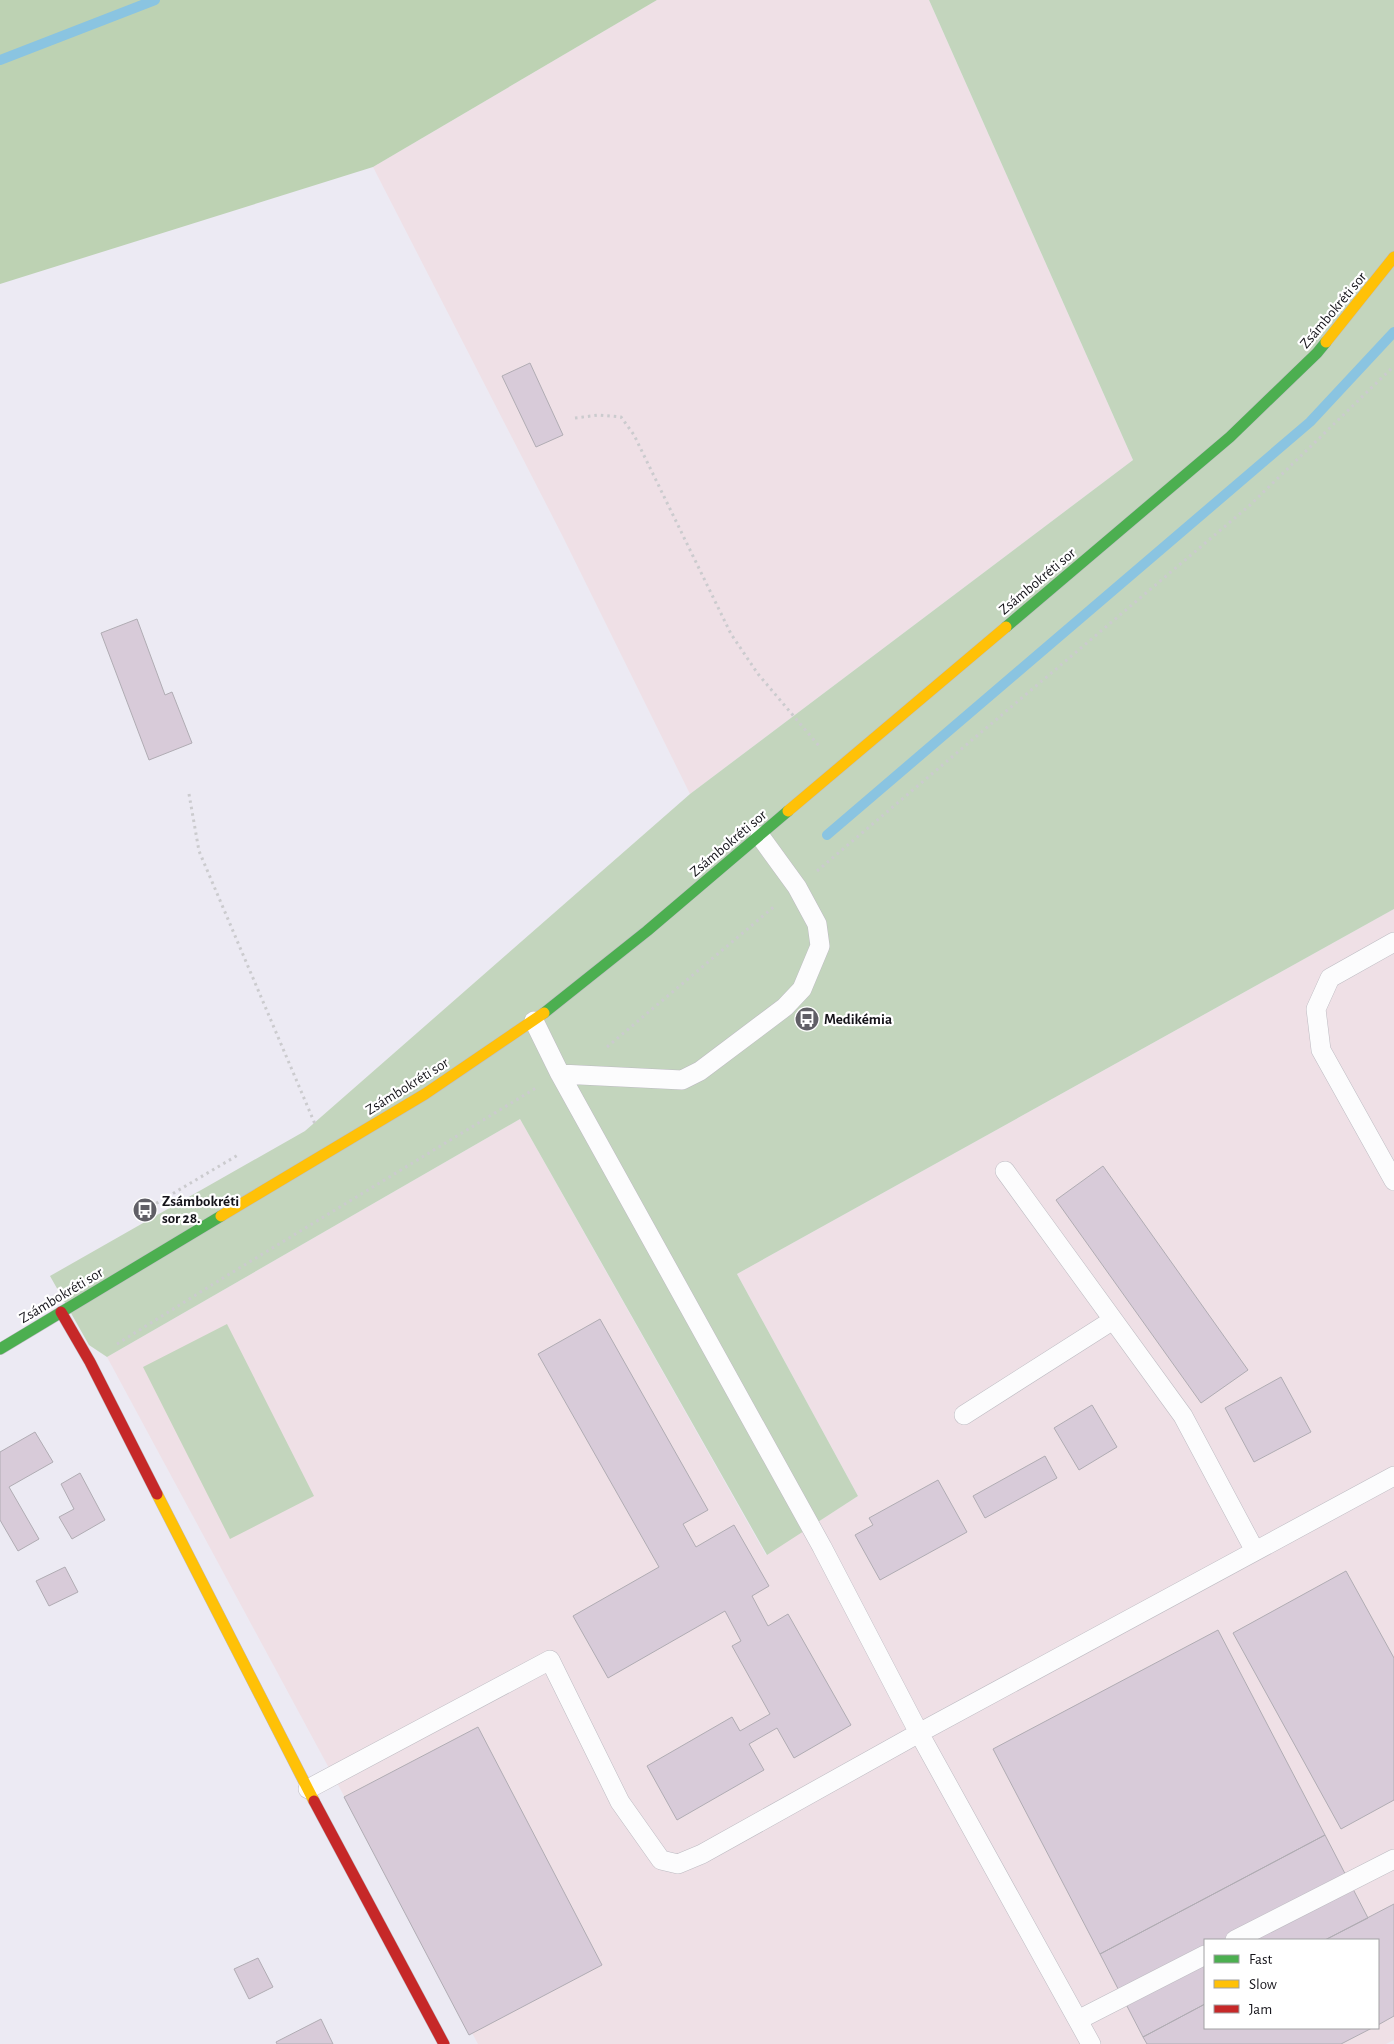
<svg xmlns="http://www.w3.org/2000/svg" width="1394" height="2044" font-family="'Alegreya Sans',sans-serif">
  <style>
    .industrial { fill: #efe0e6; fill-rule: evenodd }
    .green { fill: #c3d5bd }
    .forest { fill: #bdd2b3 }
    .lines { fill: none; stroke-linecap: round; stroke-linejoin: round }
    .stream { stroke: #8ac4e1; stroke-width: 10 }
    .building { fill: #d8cbd9; stroke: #b0acb3 }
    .lane-casing { stroke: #bdbbc2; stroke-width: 20 }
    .fast-casing { stroke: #bdbbc2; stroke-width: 12 }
    .slow-casing { stroke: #bdbbc2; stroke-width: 12 }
    .jam-casing { stroke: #bdbbc2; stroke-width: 12 }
    .path { stroke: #cbcbce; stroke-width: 3; stroke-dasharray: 2.5 4; stroke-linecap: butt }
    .lane { stroke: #fcfcfd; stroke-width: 19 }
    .fast { stroke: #4caf50; stroke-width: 11 }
    .slow { stroke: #ffc107; stroke-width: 11 }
    .jam { stroke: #c62828; stroke-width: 11 }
    .labels { text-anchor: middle; stroke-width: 4.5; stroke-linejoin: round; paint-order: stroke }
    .street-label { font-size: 15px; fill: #15141a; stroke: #fff }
    .poi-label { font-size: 15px; font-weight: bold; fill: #15141a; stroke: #fff; text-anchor: start }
  </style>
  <rect width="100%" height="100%" fill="#eceaf3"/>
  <path class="industrial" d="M657,0h272l204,460 -443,334 -128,-259 -189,-368z
    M1394,909v1131l-8,4h-908l-371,-687 413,-238 246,436 92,-59 -121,-222zM1205,1940h173v88h-173z"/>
  <path class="green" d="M929,0h465v909l-657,365 121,222 -91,59 -247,-436 -413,238 -18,-12 -39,-69 255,-145 385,-337 443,-334z
    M227,1324l87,172 -84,43 -87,-172z"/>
  <path class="forest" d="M0,0h657l-284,167 -373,117z"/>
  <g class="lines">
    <path class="stream" d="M0,60l155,-60
      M827,835l483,-413 84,-90"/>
  </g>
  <path class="building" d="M530,363l33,72 -27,12 -34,-71z
    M137,619l28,76 7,-3 20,51 -43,17 -48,-127z
    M1103,1166l145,204 -47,33 -145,-203z
    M600,1319l108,191 -25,14 13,23 38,-22 35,61 -17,10 16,30 20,-12 63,111 -57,33 -17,-30 -28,16 15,26 -87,50 -30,-54 85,-49 8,14 30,-17 -38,-68 9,-5 -16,-30 -117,67 -35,-62 86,-49 -121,-213z
    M1281,1377l30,55 -57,30 -29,-54z
    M1092,1405l25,42 -38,23 -25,-42z
    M35,1432l18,30 -44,25 30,52 -21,12 -18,-31v-68z
    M1045,1456l12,22 -72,40 -12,-22z
    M80,1473l25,47 -33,19 -13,-22 15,-8 -13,-25z
    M938,1480l29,52 -87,48 -25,-45 18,-10 -4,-7z
    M65,1567l13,25 -29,14 -13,-25z
    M1346,1571l48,87v142l-53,29 -108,-196z
    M1218,1630l107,205 -225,119 -107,-205z
    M478,1727l124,238 -133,70 -125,-238z
    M1325,1835l43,83 -43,22h-120v64l-62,33 -43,-83z
    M1394,1904v112l-16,9v-85h-53z
    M258,1958l15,29 -24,12 -15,-30z
    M1205,2004v24h167l-31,16h-194l-4,-7z
    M321,2019l12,25h-56l-1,-2z"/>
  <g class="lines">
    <defs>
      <path id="lane" d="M1394,942l-64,36 -14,31 5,41 73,131
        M534,1021l26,53 262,473 97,186 172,311
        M560,1074l122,6 18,-9 85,-64 17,-18 18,-43 -3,-22 -20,-37 -37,-51
        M1005,1171l178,245 72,135
        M964,1415l149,-95
        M308,1789l242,-129 70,142 41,58 17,4 24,-10 217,-121 475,-257
        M1235,1940l159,-81
        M1078,2020l127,-65"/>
      <path id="fast" d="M1006,627l224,-190 87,-84 9,-11
        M544,1013l103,-82 141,-120
        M0,1349l221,-133"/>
      <path id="slow" d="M1326,342l68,-85
        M788,811l218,-184
        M221,1216l204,-122 119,-81
        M157,1494l157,307"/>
      <path id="jam" d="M61,1312l29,50 67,132
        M314,1801l130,243"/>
    </defs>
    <use href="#lane" class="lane-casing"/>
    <use href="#fast" class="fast-casing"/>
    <use href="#slow" class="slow-casing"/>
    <use href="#jam" class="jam-casing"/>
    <path class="path" d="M575,418l24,-3 22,2 13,18 97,199 27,40 61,72
      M189,794l10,57 116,273
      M817,871l432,-365 145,-140
      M607,1047l169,-142
      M145,1210l93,-55
      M117,1344l106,-66 313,-190"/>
    <use href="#lane" class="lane"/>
    <use href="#fast" class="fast"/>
    <use href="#slow" class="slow"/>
    <use href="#jam" class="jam"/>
  </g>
  <defs>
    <symbol id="bus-disc" viewBox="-11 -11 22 22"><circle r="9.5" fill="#605f66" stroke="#fff"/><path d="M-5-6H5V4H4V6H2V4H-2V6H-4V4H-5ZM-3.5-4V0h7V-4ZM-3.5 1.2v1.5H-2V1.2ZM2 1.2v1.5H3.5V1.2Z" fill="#fff"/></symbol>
  </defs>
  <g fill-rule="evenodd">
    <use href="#bus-disc" x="793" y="1005" width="28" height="28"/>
    <use href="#bus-disc" x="131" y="1196" width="28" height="28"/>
  </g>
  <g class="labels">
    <g class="street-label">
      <text transform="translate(1333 310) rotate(-50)" y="5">Zsámbokréti sor</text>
      <text transform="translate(1037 581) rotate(-40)" y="5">Zsámbokréti sor</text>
      <text transform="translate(728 843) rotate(-40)" y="5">Zsámbokréti sor</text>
      <text transform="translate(407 1086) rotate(-32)" y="5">Zsámbokréti sor</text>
      <text transform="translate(61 1295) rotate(-31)" y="5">Zsámbokréti sor</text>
    </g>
    <g class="poi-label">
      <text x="824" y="1024">Medikémia</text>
      <text x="162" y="1206">Zsámbokréti<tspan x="162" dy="17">sor 28.</tspan></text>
    </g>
  </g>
  <rect x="1204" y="1939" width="175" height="90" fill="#ffffff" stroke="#a1a1a3"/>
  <rect x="1214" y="1955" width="25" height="8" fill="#4caf50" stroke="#a1a1a3"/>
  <text x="1249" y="1964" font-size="15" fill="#15141a">Fast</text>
  <rect x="1214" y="1980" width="25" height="8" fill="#ffc107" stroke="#a1a1a3"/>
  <text x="1249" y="1989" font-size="15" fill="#15141a">Slow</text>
  <rect x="1214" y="2005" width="25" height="8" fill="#c62828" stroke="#a1a1a3"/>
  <text x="1249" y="2014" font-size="15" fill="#15141a">Jam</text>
</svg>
